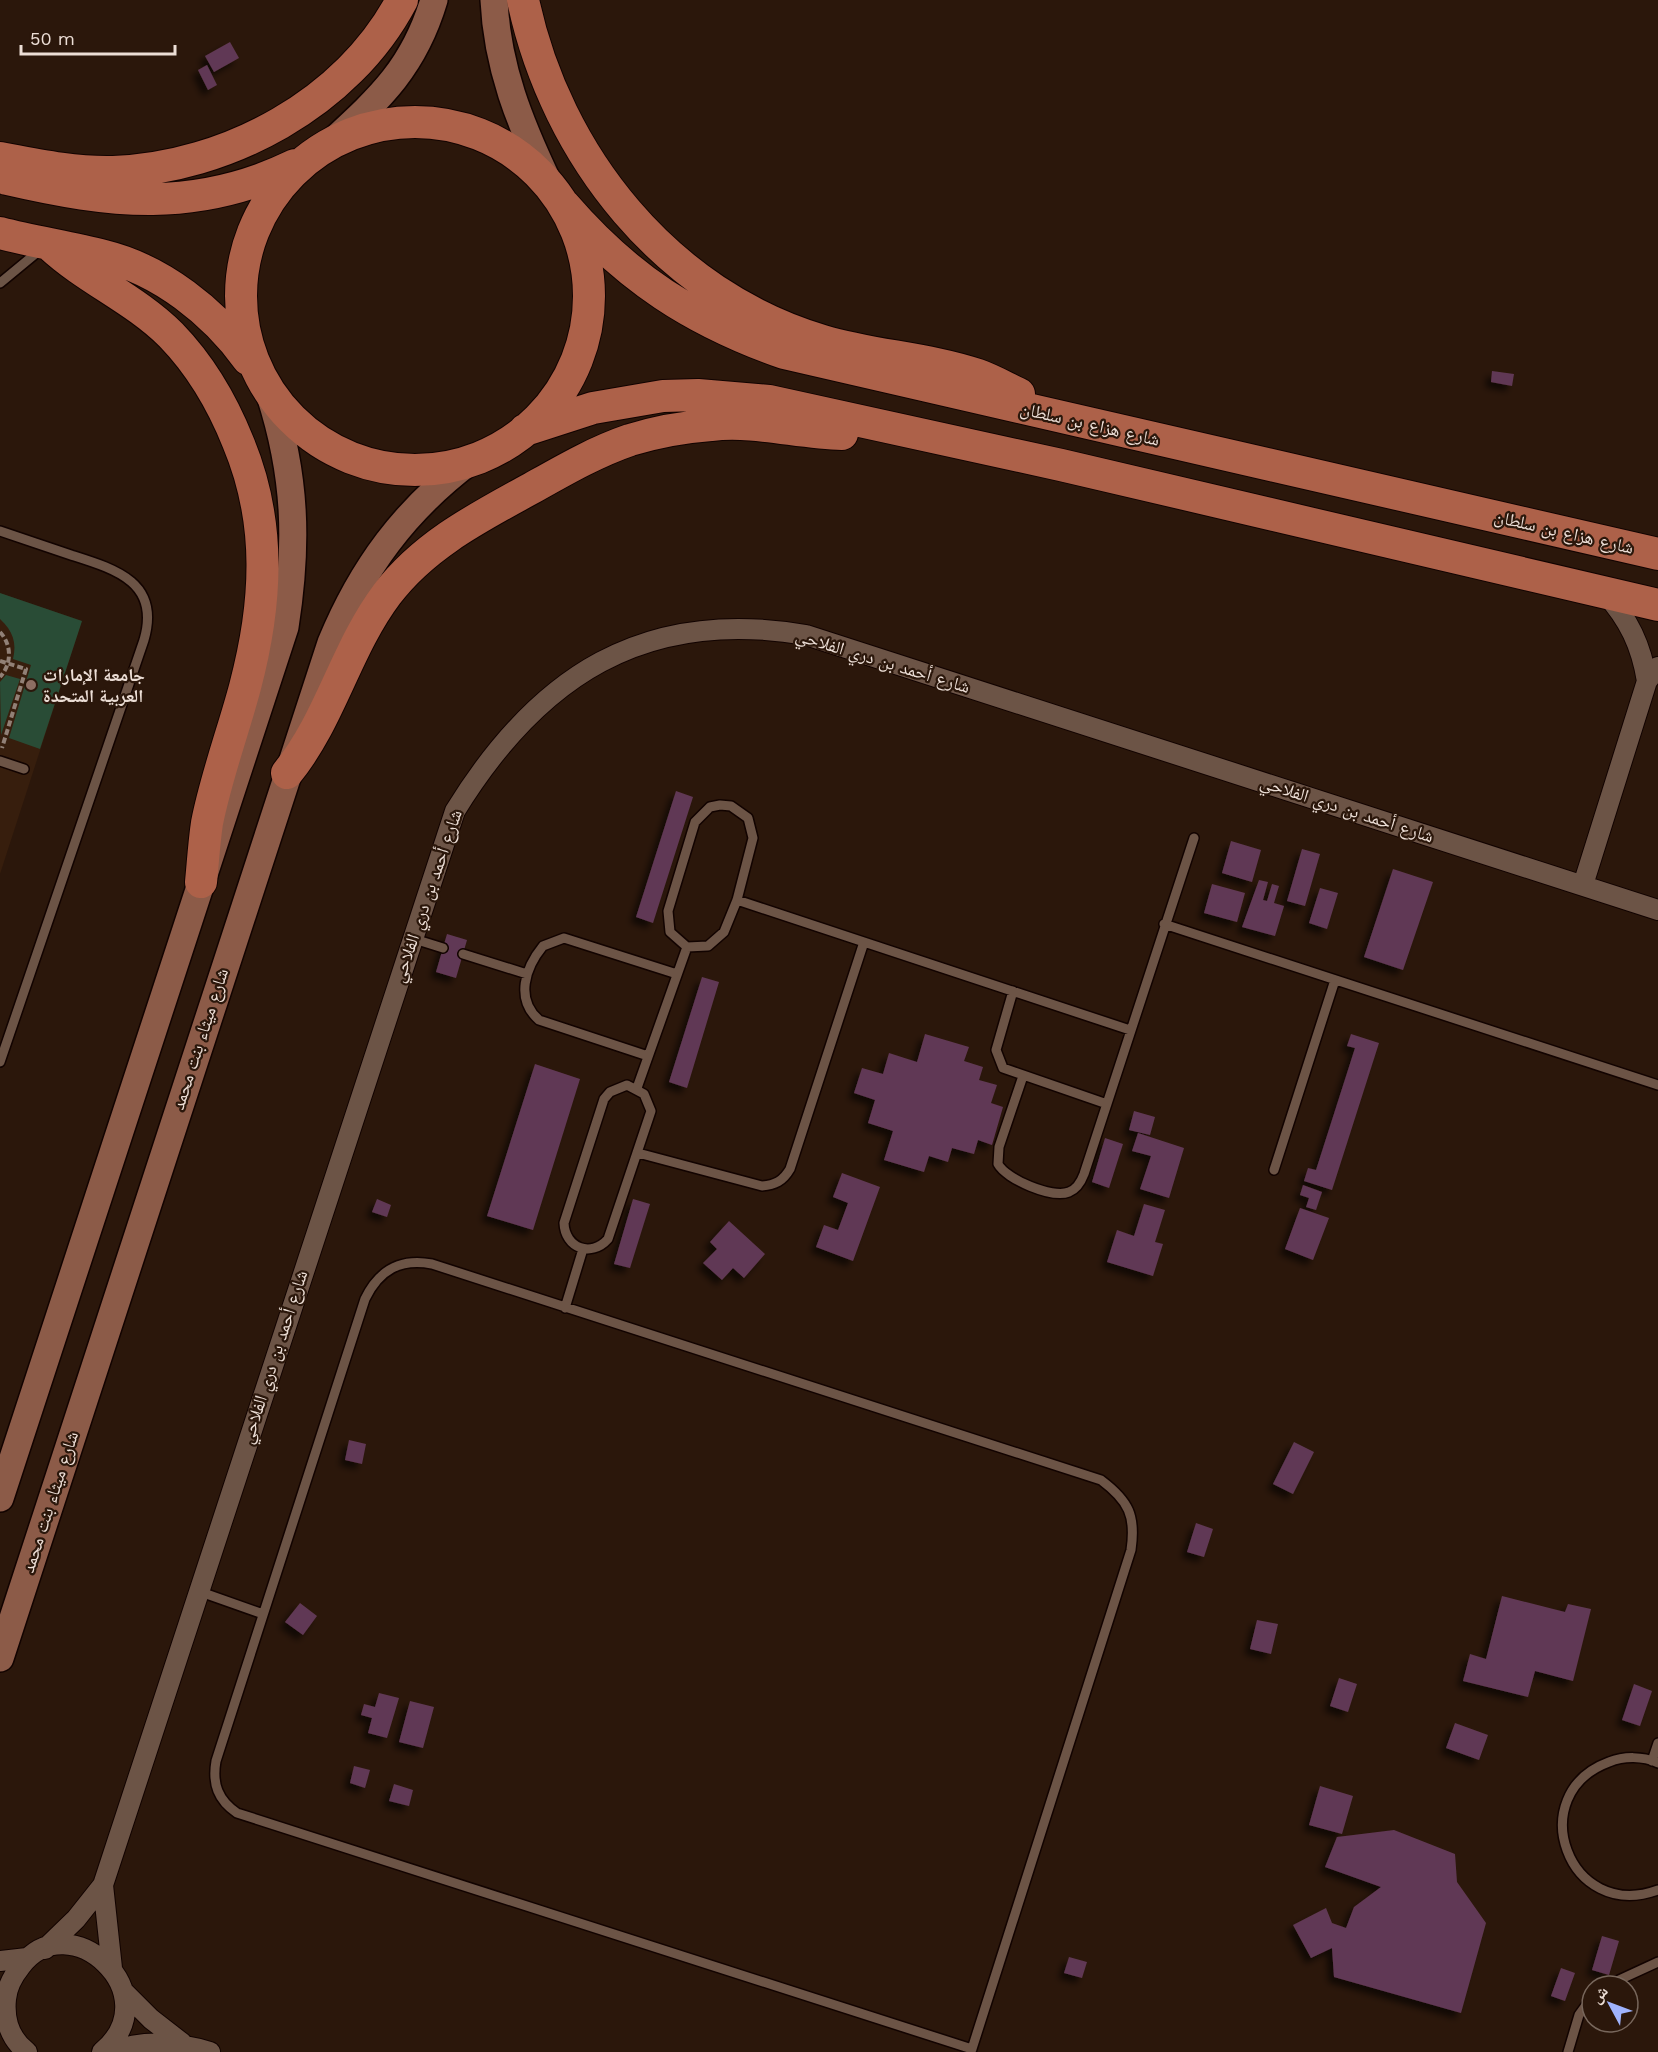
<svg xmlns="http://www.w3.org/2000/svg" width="1658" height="2052" font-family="'Work Sans','Noto Naskh Arabic',sans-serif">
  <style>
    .built { fill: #371e0d }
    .green { fill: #294c36 }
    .building { fill: #613954; filter: url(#shadow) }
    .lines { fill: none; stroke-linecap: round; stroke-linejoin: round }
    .lane-casing { stroke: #120300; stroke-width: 12 }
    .street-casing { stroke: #120300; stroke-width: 22 }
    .secondary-casing { stroke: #120300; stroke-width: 30 }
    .primary-casing { stroke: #120300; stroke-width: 34 }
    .path { stroke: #918076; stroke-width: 4; stroke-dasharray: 6 3; stroke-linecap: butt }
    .lane { stroke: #6c5446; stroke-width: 9 }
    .street { stroke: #6c5446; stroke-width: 20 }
    .secondary { stroke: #8c5b48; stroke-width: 27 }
    .primary { stroke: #ad6149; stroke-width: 32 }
    .education-dot { fill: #8d6e63; stroke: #2b170b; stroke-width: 2 }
    .labels { text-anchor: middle; stroke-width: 4.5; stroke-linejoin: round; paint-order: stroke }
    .street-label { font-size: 18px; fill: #ecded6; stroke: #2b170b }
    .poi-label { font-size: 18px; font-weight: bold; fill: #ecded6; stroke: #2b170b; text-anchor: start }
  </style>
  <defs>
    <filter id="shadow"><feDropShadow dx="-5.5" dy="5.5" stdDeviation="3" flood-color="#0009"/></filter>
  </defs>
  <rect width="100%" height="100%" fill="#2b170b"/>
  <path class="built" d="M0,593l82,28 -82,253z"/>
  <path class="green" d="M0,593l82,28 -42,128 -31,-11 22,-73 -18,-6c4,-16 0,-28 -13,-40z
    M6,675l14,4 -19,56 -1,-53z"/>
  <path class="building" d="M230,42l9,16 -25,14 -9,-16z
    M207,65l10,20 -9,5 -10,-20z
    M1492,371l22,3 -2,12 -21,-4z
    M676,791l17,6 -40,126 -17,-6z
    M1231,841l30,9 -9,32 -30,-9z
    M1302,849l18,5 -15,52 -18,-5z
    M1393,869l40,13 -30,88 -39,-13z
    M1259,880l9,2 -5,18 4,1 5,-17 7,2 -5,17 10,3 -9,30 -33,-9z
    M1212,884l33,9 -8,29 -33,-9z
    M1320,888l18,5 -11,36 -18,-6z
    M447,934l20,6 -11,38 -20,-6z
    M702,977l17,5 -32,106 -18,-6z
    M925,1034l44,13 -5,14 19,6 -4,13 18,5 -6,18 12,4 -11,38 -14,-5 -4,14 -22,-6 -4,14 -19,-6 -5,16 -40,-12 9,-29 -25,-8 7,-23 -21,-7 8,-25 21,6 6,-21 28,9z
    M1351,1034l28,9 -47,147 -28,-9 4,-13 8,2 39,-122 -8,-2z
    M535,1064l45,15 -47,151 -46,-14z
    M1134,1111l21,6 -5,18 -21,-5z
    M1138,1133l46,15 -15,50 -29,-9 11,-33 -19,-5z
    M1105,1138l18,6 -14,44 -17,-6z
    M842,1173l38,14 -27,74 -37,-14 8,-22 14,5 10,-27 -15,-6z
    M1303,1185l19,7 -6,18 -10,-3 3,-9 -9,-3z
    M377,1199l14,6 -4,12 -15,-5z
    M633,1199l17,5 -20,64 -16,-4z
    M1144,1204l21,6 -10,32 8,2 -10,32 -46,-14 10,-32 17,6z
    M1300,1208l29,10 -16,42 -28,-11z
    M729,1221l36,33 -21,24 -11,-10 -11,12 -19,-17 14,-14 -7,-7z
    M349,1440l17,4 -4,20 -17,-4z
    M1294,1442l20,10 -21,42 -20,-10z
    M1196,1523l17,6 -9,28 -17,-5z
    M1502,1596l63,16 3,-8 23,5 -18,72 -38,-10 -7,26 -65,-16 7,-27 16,5z
    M300,1603l17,13 -14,19 -18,-13z
    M1257,1620l21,4 -7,30 -21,-5z
    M1339,1678l18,6 -9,28 -18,-6z
    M1634,1684l18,7 -12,35 -18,-6z
    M379,1693l20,5 -12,40 -19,-5 4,-15 -11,-3 3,-11 11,3z
    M410,1701l24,6 -11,41 -24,-6z
    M1455,1723l33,12 -9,25 -33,-12z
    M354,1766l16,4 -5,18 -15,-5z
    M394,1784l19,6 -4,16 -20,-5z
    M1320,1786l33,10 -11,38 -33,-9z
    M1394,1830l61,24 2,28 29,41 -25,90 -127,-36 -2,-29 -21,10 -18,-33 33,-17 6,15 14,5 8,-21 27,-20 -56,-20 12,-30z
    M1602,1936l17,5 -10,34 -17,-5z
    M1069,1957l18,5 -5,16 -18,-5z
    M1561,1968l14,5 -10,28 -14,-5z"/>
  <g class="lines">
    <defs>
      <path id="lane" d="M0,283l40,-33
        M0,531c24,8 47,16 71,24 44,14 90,27 73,85l-144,422
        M0,761l24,8
        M720,805l11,1 17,12 5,20 -16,62 -13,32 -16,14 -21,1 -17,-15 -2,-21 27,-89 15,-15z
        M737,900l393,130
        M1164,924l494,161
        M411,938l32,10
        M463,954l64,20
        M1013,991l-17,59 7,18 104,36
        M648,1056l-109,-36c-24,-21 -14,-52 4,-74l21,-8 113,36
        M1023,1076l-24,71 -1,17c8,15 54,35 71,28 8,-3 12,-10 15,-18l110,-336
        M627,1085l17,9 7,17 -3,9 -40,119c-17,19 -43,9 -44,-16l40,-124 6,-7z
        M637,1088l50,-141
        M638,1153l124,33c13,-1 21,-5 28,-17l74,-227
        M1274,1170l61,-190
        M565,1308l18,-59
        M198,1591l65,23
        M1652,1761l6,-18
        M1658,1763c-15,-7 -34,-7 -49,-1 -87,32 -41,161 49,128
        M1606,1986l52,-24
        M971,2052l160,-502c5,-34 -2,-49 -30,-70l-669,-216c-32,-6 -53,6 -67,35l-149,462c-4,23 2,39 21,52l735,236
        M1568,2052l11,-37 13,-18"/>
      <path id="street" d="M1605,593c24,27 36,52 42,88
        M1583,885l64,-204 11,-14
        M103,1885l9,83
        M45,1949l31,-30 27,-34 352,-1074c83,-135 189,-204 351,-176l852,275
        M0,1961l27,-3
        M124,1992l27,27 31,24
        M27,2052c-17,-13 -23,-33 -21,-53 1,-12 7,-23 15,-33 48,-64 150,28 81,86
        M111,2052c33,-13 66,-10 99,0"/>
      <path id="secondary" d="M494,0c3,67 26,123 54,182
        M331,143c50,-46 83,-76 103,-143
        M0,1498l285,-871c13,-83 11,-151 -15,-232
        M0,1658l331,-1015c31,-75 74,-133 139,-182"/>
      <path id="primary" d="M523,0c33,156 144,295 300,341 50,15 105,17 155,34 14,5 28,13 41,19
        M241 296a174 174 0 1 1 348 0a174 174 0 1 1-348 0Z
        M0,158c37,7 75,15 113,14 114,-4 235,-69 289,-172
        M7,179c104,24 189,34 288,-14
        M564,205c63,73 129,116 220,148l874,201
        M0,233c34,9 70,14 104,23 57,14 110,56 144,103
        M51,246c37,34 84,53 120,89 30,31 51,67 67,107 34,81 29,162 7,245 -12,45 -29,90 -38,136 -3,20 -4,39 -6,59
        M525,430l68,-22 70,-12 35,-1 71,6 292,64 597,140
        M287,773c44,-54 58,-123 100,-179 37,-49 92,-77 145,-106 32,-18 63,-36 98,-48 26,-8 54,-13 81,-15 44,-5 87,8 131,9"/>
    </defs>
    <use href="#lane" class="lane-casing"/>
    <use href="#street" class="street-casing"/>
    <use href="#secondary" class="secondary-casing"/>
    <use href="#primary" class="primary-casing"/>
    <path class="path" d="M0,632c12,13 12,32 0,45
      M0,661l26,8 -24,79"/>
    <use href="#lane" class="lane"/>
    <use href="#street" class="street"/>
    <use href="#secondary" class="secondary"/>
    <use href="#primary" class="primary"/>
  </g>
  <circle class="education-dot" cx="31" cy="685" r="6"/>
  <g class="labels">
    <g class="street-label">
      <text transform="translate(1090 424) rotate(13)" y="6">شارع هزاع بن سلطان</text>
      <text transform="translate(1564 532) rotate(13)" y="6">شارع هزاع بن سلطان</text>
      <text transform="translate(883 661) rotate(17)" y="6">شارع أحمد بن دري الفلاحي</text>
      <text transform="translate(1347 809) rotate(18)" y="6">شارع أحمد بن دري الفلاحي</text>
      <text transform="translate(427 896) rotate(-71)" y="6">شارع أحمد بن دري الفلاحي</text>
      <text transform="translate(200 1039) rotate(-72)" y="6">شارع ميثاء بنت محمد</text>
      <text transform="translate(274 1357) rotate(-72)" y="6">شارع أحمد بن دري الفلاحي</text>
      <text transform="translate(50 1502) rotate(-72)" y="6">شارع ميثاء بنت محمد</text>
    </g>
    <g class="poi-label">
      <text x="43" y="681">جامعة الإمارات<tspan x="43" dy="21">العربية المتحدة</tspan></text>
    </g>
  </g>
  <g transform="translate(1610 2004) rotate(311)"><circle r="28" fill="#2b170b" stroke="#78675c" stroke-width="1.5"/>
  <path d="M0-4.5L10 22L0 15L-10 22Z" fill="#9fb3fd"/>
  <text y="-9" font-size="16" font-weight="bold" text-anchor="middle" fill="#ecded6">ش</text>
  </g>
  <path d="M21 45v9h154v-9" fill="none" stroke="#ecded6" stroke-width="3"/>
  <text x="30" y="45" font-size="18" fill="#ecded6" stroke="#2b170b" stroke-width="4.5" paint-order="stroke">50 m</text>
</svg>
